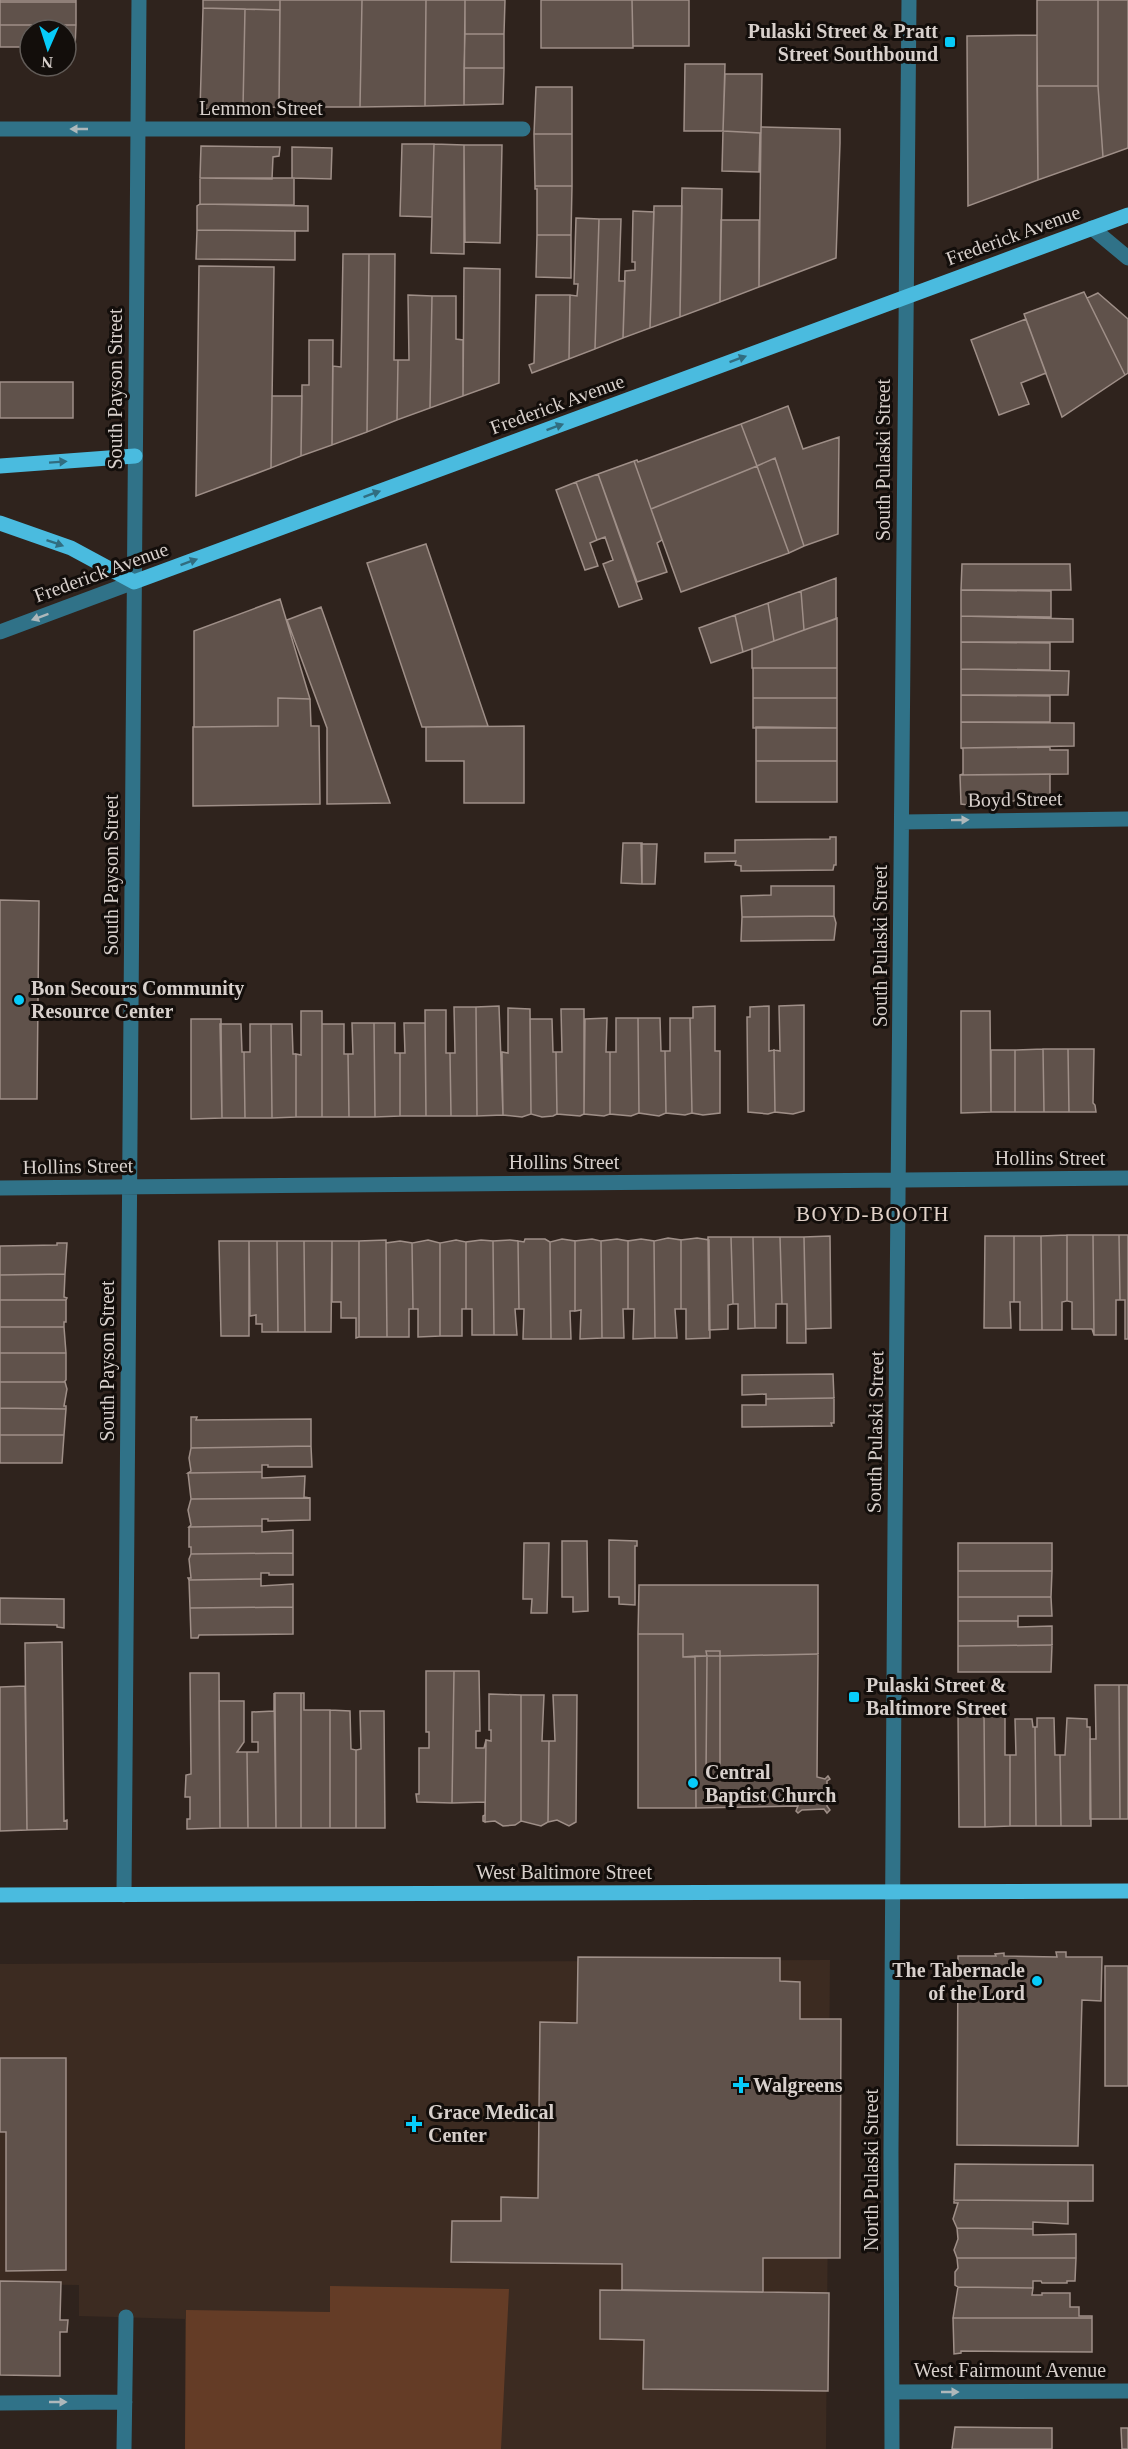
<svg xmlns="http://www.w3.org/2000/svg" width="1128" height="2449" font-family="'Times New Roman',serif">
  <style>
    .built { fill: #3c2b21 }
    .green { fill: #643c26 }
    .building { fill: #60524b; stroke: #9f8f88; stroke-width: 1.5 }
    .lines { fill: none; stroke-linecap: round; stroke-linejoin: round }
    .minor { stroke: #307288; stroke-width: 15 }
    .major { stroke: #4abbdf; stroke-width: 15 }
    .oneway { fill: #aeb8bb }
    .oneway2 { fill: #316d80 }
    .poi-dot { fill: #07cbf9; stroke: #130e0b; stroke-width: 2 }
    .labels { text-anchor: middle; stroke-width: 6; stroke-linejoin: round; paint-order: stroke }
    .poi-label { font-size: 20px; font-weight: bold; fill: #d8d0cc; stroke: #130e0b; text-anchor: start }
    .street-label { font-size: 20px; fill: #d8d0cc; stroke: #130e0b }
    .neighbourhood-label { font-size: 21px; letter-spacing: 1.5px; fill: #e2d2c9; stroke: #130e0b }
  </style>
  <rect width="100%" height="100%" fill="#2f231d"/>
  <path class="built" d="M830,1960l-4,489h-641v-130l-106,-3v-31l-79,-1v-320z"/>
  <path class="green" d="M330,2286l179,3 -8,160h-316l1,-139 144,2z"/>
  <path class="building" d="M0,0h76v2h-76z
    M203,0h77v10l-77,-2z
    M280,0h82l-2,107h-81z
    M362,0h64l-1,106 -65,1z
    M426,0h39l-1,105 -39,1z
    M465,0h40l-1,34h-39z
    M541,0h91l1,48h-92z
    M632,0h57v46h-56z
    M1037,0h61v86h-61z
    M1098,0h30v148l-25,9 -5,-71z
    M0,2h76v23h-76z
    M203,8l42,1 -2,99 -43,1z
    M245,9l35,1 -1,97 -36,1z
    M0,25h76l-1,23h-9v-18h-36v17h-30z
    M465,34h39v34h-40z
    M1037,35l1,145 -70,26 -1,-170z
    M685,64h40l-2,67h-39z
    M464,68h40l-1,36 -39,1z
    M725,74h37l-1,59 -38,-2z
    M1037,86h61l5,71 -65,23z
    M536,87h36v47h-38z
    M761,127l79,2v14l-4,115 -77,29z
    M723,131l37,2 -1,39 -37,-1z
    M534,134h38v52h-37z
    M402,144h32l-2,73 -32,-1z
    M434,144l30,1v109l-33,-1z
    M464,145h38l-2,98 -35,-1z
    M201,146l79,1 -1,9 -6,1 -1,22 -72,-1z
    M292,147l40,1 -1,31 -39,-1z
    M200,178h94v27l-94,-1z
    M535,186h37l-1,49h-34v-46h-2z
    M682,188l40,1 -2,113 -40,15z
    M200,204l108,2v25l-111,-1v-24z
    M654,206h28l-2,111 -30,11z
    M633,211l21,1 -4,116 -27,10 2,-67 10,-1v-8h-3z
    M576,218l23,1 -4,130 -26,10 1,-64 7,1 1,-12h-4z
    M599,219h22l-2,62h6l-2,57 -28,11z
    M721,220h38v67l-39,15z
    M197,230l98,1v29l-99,-1z
    M537,235h34v43l-35,-1z
    M343,254h26l-2,178 -35,13 1,-79 8,1z
    M369,254h26l-1,106h4l-1,60 -30,12z
    M199,266l75,1 -3,201 -75,28z
    M464,268l36,1 -1,114 -36,13z
    M1084,292l41,83 -63,42 -38,-103z
    M1098,293l30,26v54l-3,2 -38,-77z
    M408,295l24,1 -2,112 -33,12 1,-60h11z
    M536,295h34l-1,64 -37,14 -3,-8 5,-2z
    M432,296h24v43l7,1v56l-33,12z
    M1026,319l20,54 -25,10 8,21 -30,11 -28,-75z
    M309,340h24l-1,105 -31,11 1,-71h7z
    M0,382h73v36h-73z
    M272,396h30l-1,60 -30,12z
    M788,406l15,43 36,-12 -1,97 -34,12 -29,-88 -18,8 -16,-42z
    M741,424l16,42 -106,43 -17,-48 3,-1 1,2z
    M775,458l29,88 -15,7 -32,-87z
    M634,461l28,79 -5,3 10,29 -30,10 -39,-108z
    M757,466l32,87 -108,39 -30,-83z
    M598,474l44,125 -23,8 -16,-43 10,-4 -8,-23 -8,3 -21,-58z
    M576,482l21,58 -7,3 8,23 -13,4 -29,-80z
    M426,544l62,182 -66,1 -55,-164z
    M962,564h108l1,26h-110z
    M836,578v41l-32,11 -3,-39z
    M961,590l90,1v26l-90,-1z
    M801,591l3,39 -30,11 -6,-38z
    M280,599l30,100 -32,-1v28l-84,1v-96z
    M768,603l6,38 -31,11 -8,-37z
    M321,607l69,196 -63,1v-76l-40,-108z
    M735,615l8,37 -32,11 -12,-35z
    M961,616l112,3v23h-112z
    M837,618v50h-85v-19z
    M961,642l89,1v27l-89,-1z
    M753,668h84v30h-84z
    M961,669l108,2 -1,24h-107z
    M961,695l89,1v26h-89z
    M278,698l32,1 1,27h8l1,78 -127,2v-79l85,-1z
    M753,698h84v30h-84z
    M961,722l113,1v23l-113,2z
    M524,726v77h-60v-42h-38v-34z
    M756,727l81,1v33h-81z
    M1050,747v3h18v24l-108,1 3,-1v-25l-2,-1z
    M756,761h81v41h-81z
    M1050,774v27h-82v4l-7,-1 -1,-29z
    M830,837h6v28h-2l-1,5 -92,1v-5l-6,-1 1,-4 -31,1v-9h30v-13l95,-1z
    M623,843h19v41l-21,-1z
    M641,844h16l-2,40h-13z
    M771,886h63v30l-92,1 -1,-21 30,-1z
    M0,900l39,1 -2,198h-37z
    M834,916l2,7 -2,17 -93,1 1,-24z
    M804,1005v106l-11,3 -18,-2 -1,-62 6,1 -1,-45z
    M499,1006l4,109 -26,1 -1,-109z
    M715,1006v45h5v62l-17,2 -11,-2 -2,-95h3v-11z
    M769,1006v45l5,-1 1,62 -7,2 -20,-2 -1,-95h3v-10z
    M454,1007h22l1,109h-26l-1,-63h5z
    M508,1008l22,1 1,105 -9,3 -19,-2 -1,-63 6,1z
    M561,1009h23v105l-4,2 -23,-2 -1,-62h6z
    M425,1010h21v43h4l1,63h-25z
    M301,1011h21v106h-26v-63l5,1z
    M961,1011h29l1,101 -30,1z
    M607,1018l-1,34h4v62l-6,2 -20,-2 1,-95z
    M616,1018h22l1,95 -8,3 -21,-2v-62h6z
    M638,1018h22l1,33h4l1,62 -7,3 -20,-3z
    M670,1018h20l2,95 -7,2 -19,-2 -1,-62h5z
    M191,1019h30l1,99 -31,1z
    M530,1019h22l1,33h3l1,62 -4,2 -11,1 -11,-3z
    M352,1023h22l1,94h-26l-1,-63h5z
    M374,1023h21v30h5v63l-25,1z
    M404,1023h21l1,93h-26v-63h5z
    M220,1024h21l1,28h2l1,66h-23z
    M250,1024h21l1,94h-27l-1,-66h6z
    M271,1024h21l1,30h3v63l-24,1z
    M322,1024h22v30h4l1,63h-27z
    M1043,1049l1,63h-29v-62z
    M1043,1049h25l1,63h-25z
    M1068,1049h26l-1,54 2,2 1,7h-27z
    M991,1050h24v62h-24z
    M1067,1235h26l1,100 -2,-6h-20v-27l-5,-1z
    M1067,1235v66l-5,1v28h-20l-1,-94z
    M1093,1235h26l1,65h-4v35h-22z
    M1119,1235h9v104h-3v-39h-5z
    M830,1236l1,92 -25,1 -2,-92z
    M985,1236h29v66h-4l1,26h-27z
    M1014,1236h27l1,94h-22v-28h-6z
    M708,1237h23l2,67 -5,1v24l-19,1z
    M731,1237h22l2,91 -17,1v-25h-5z
    M753,1237h27l2,67h-6v24h-21z
    M780,1237h24l2,106h-19v-39h-5z
    M668,1238l13,2v69h-6l2,29h-22l-1,-97z
    M697,1238l12,2 1,98 -24,1v-30h-5v-69z
    M525,1239h20l5,3 1,97h-28l1,-30h-5l-1,-68 6,1z
    M562,1239l13,2v70h-5l1,28h-20l-1,-97z
    M592,1239l9,2 1,97 -22,1 1,-29 -6,1v-70z
    M617,1239l11,2v68h-5l1,29h-22l-1,-97z
    M641,1239l13,2 1,97 -22,1 1,-30h-6v-68z
    M386,1240l1,97h-28v-96z
    M428,1240l12,3v93l-22,1v-28h-5l-1,-66z
    M456,1240l10,2v67h-4v27h-22v-93z
    M481,1240l12,1 1,94h-22v-26h-6v-67z
    M510,1240l8,1 1,68h-4l2,26h-23l-1,-94z
    M219,1241h30v95h-28z
    M249,1241h28l1,91h-16v-8h-6v-9l-6,1z
    M277,1241h27l1,91h-27z
    M304,1241h28l-1,91h-26z
    M332,1241h27v96l-3,1v-20h-15v-16h-9z
    M400,1241l12,2 1,66h-4v28h-22l-1,-94z
    M57,1243h10l-2,31 -65,1v-29l57,-1z
    M65,1274l-1,23 3,1 -1,2h-66v-25z
    M0,1300h66v22h-2v5h-64z
    M0,1327h64l2,26h-66z
    M0,1353h66v27l-2,2h-64z
    M833,1374l1,24 -68,1v-5l-24,1v-20z
    M0,1382h65l2,7 -3,17h2v3l-66,-1z
    M834,1398v25h-3l1,3 -90,1v-22h24v-6z
    M0,1408l66,1 -2,26h-64z
    M191,1417h6l-1,3 115,-1v27l-120,2z
    M0,1435h64l-2,28h-62z
    M311,1446l1,21h-44v-2h-6v7l-74,1 3,-2 -2,-13 2,-10z
    M262,1472v6l43,-2 -1,21 6,1 -119,1 -3,-26z
    M310,1498v22l-42,1v-2h-6v7l-73,1 2,-2 -3,-15 3,-11z
    M262,1526v6l31,-2v23l-102,1v-7h-2v-20z
    M609,1540l28,1v5h-2v59l-16,-1v-7h-10z
    M562,1541h25l1,70 -15,1v-15h-11z
    M524,1543h25l-2,70h-16l1,-14h-9z
    M958,1543h94v28h-94z
    M293,1553v22h-24v-2h-8v6l-72,1 -1,-2h3l-2,-19 2,-5z
    M958,1571h94l-1,26h-93z
    M261,1579v7l32,-2v23l-103,1 -1,-28z
    M639,1585h179v69l-98,2v-5h-14l1,5 -24,1v-23h-45z
    M958,1597h93l1,19h-34v5h-60z
    M0,1598l64,1v29l-7,-1v-2l-57,-1z
    M293,1607v27l-94,1 -1,3h-7l-1,-30z
    M958,1621h60v6l34,-1v19l-94,1z
    M638,1634h45v23l12,-1 1,152h-58z
    M62,1642l2,179 3,-1v9l-40,1 -2,-187z
    M1052,1645l-1,27h-93v-26z
    M706,1651h14v5h-13z
    M818,1654l-1,123 8,2 3,-3 2,3 -3,2v25l3,4 -3,3 -3,-4 -22,1 -4,3 -2,-2 2,-5 -102,2 -1,-152h12l-1,120h14v-120z
    M707,1656h13v120h-14z
    M426,1671h28l-2,132 -35,-1 -1,-8h3v-46h10v-16h-3z
    M454,1671h25l1,60h-4v17h8l2,-8 -1,82 -2,-1v-5l2,-1v-13l-33,1z
    M190,1673h29l1,155 -33,1v-10h3v-22h-5l1,-22 5,-1z
    M1095,1685h24l1,134h-30v-80h6z
    M1119,1685h9v134h-8z
    M25,1686l2,144 -27,1v-144z
    M274,1693l2,135h-28l-1,-76h11v-10h-6v-30l22,-1z
    M275,1693h26v135h-25z
    M301,1693h3v17h26v118h-29z
    M489,1694l32,1v126l-6,4 -12,1 -8,-5 -10,1 1,-82 5,1v-11h-2z
    M521,1695h23l-2,46h7l-1,81 -7,4 -20,-5z
    M553,1695h24l-1,127 -7,4 -12,-6 -9,2 1,-81h6z
    M219,1701h25v41l-7,10h10l1,76h-28z
    M330,1710l20,1 1,38 5,1v78h-26z
    M360,1711h24l1,117h-29v-78l5,-1z
    M958,1712h26l1,115h-26z
    M984,1712h21v43h5v71l-25,1z
    M1037,1718h17l1,37h5l1,71h-25l-1,-99h2z
    M1067,1718l20,1v8h3l1,99h-30l-1,-71h5z
    M1015,1719h17l1,8h2l1,99h-26v-71h6z
    M1056,1952h10v5h36l-1,44 -19,-1 -4,146 -121,-1 1,-189h38l-1,-2 9,-1v3l53,1z
    M578,1957l202,1v23l20,1v37h41l-1,239h-77v34l-141,-2v-26l-171,-2 1,-41h49v-24l37,1 2,-176 37,1z
    M1105,1966h23v120h-23z
    M0,2058h66v212l-60,1v-139h-6z
    M955,2164l138,1v36l-139,-1z
    M954,2200l114,1v23l-35,-2v7l-76,-1 -4,-9 5,-16h-4z
    M957,2228l76,1v6l43,-1v24h-119l-3,-8 4,-11z
    M957,2258h119l-1,23h-8v2h-25l-1,-2h-8v7l-75,-1 -3,-2v-13l3,-4z
    M0,2281l61,1 -1,38h8l-1,12h-7v44l-60,-1z
    M958,2287l75,1 -1,7h10v-2h28v14h9v9h13v2h-139z
    M600,2290l229,3 -1,98 -185,-2 1,-49 -44,-1z
    M953,2318h139v34l-131,-1v2l-7,1z
    M955,2427l97,1v21h-100z
    M1121,2428h7v21h-6z"/>
  <g class="lines">
    <path class="minor" d="M0,129h523
      M1092,228l36,30
      M0,632l134,-50
      M902,822l226,-3
      M0,1188l1128,-10
      M124,1895l15,-1895
      M892,2392l236,-1
      M0,2403l125,-1
      M124,2449l2,-132
      M892,2449l-1,-296 4,-627 14,-1526"/>
    <path class="major" d="M0,466l135,-10
      M0,523l71,25 63,34 994,-367
      M0,1895l1128,-4"/>
  </g>
  <defs><path id="oneway-solid" d="M-6-.8H1V-3.2L6.5 0L1 3.2V.8H-6Z" transform="scale(1.5)"/></defs>
  <g class="oneway">
    <use href="#oneway-solid" transform="translate(79 129) rotate(180)"/>
    <use href="#oneway-solid" transform="translate(40 617) rotate(160)"/>
    <use href="#oneway-solid" transform="translate(960 820) rotate(-1)"/>
    <use href="#oneway-solid" transform="translate(950 2392)"/>
    <use href="#oneway-solid" transform="translate(58 2402)"/>
  </g>
  <g class="oneway2">
    <use href="#oneway-solid" transform="translate(738 359) rotate(-20)"/>
    <use href="#oneway-solid" transform="translate(555 427) rotate(-20)"/>
    <use href="#oneway-solid" transform="translate(58 462) rotate(-4)"/>
    <use href="#oneway-solid" transform="translate(372 494) rotate(-20)"/>
    <use href="#oneway-solid" transform="translate(55 543) rotate(19)"/>
    <use href="#oneway-solid" transform="translate(189 562) rotate(-20)"/>
  </g>
  <g class="poi-dot">
    <rect x="944" y="36" width="12" height="12" rx="3"/>
    <circle cx="19" cy="1000" r="6"/>
    <rect x="848" y="1691" width="12" height="12" rx="3"/>
    <circle cx="693" cy="1783" r="6"/>
    <circle cx="1037" cy="1981" r="6"/>
    <path d="M738 2076h6v6h6v6h-6v6h-6v-6h-6v-6h6z"/>
    <path d="M411 2115h6v6h6v6h-6v6h-6v-6h-6v-6h6z"/>
  </g>
  <g class="labels">
    <g class="poi-label">
      <text x="938" y="38" text-anchor="end">Pulaski Street &amp; Pratt<tspan x="938" dy="23">Street Southbound</tspan></text>
      <text x="31" y="995">Bon Secours Community<tspan x="31" dy="23">Resource Center</tspan></text>
      <text x="866" y="1692">Pulaski Street &amp;<tspan x="866" dy="23">Baltimore Street</tspan></text>
      <text x="705" y="1779">Central<tspan x="705" dy="23">Baptist Church</tspan></text>
      <text x="1025" y="1977" text-anchor="end">The Tabernacle<tspan x="1025" dy="23">of the Lord</tspan></text>
      <text x="753" y="2092">Walgreens</text>
      <text x="428" y="2119">Grace Medical<tspan x="428" dy="23">Center</tspan></text>
    </g>
    <g class="street-label">
      <text x="261" y="115">Lemmon Street</text>
      <text transform="translate(1013 235) rotate(-20)" y="7">Frederick Avenue</text>
      <text transform="translate(115 389) rotate(-90)" y="7">South Payson Street</text>
      <text transform="translate(557 404) rotate(-20)" y="7">Frederick Avenue</text>
      <text transform="translate(883 460) rotate(-90)" y="7">South Pulaski Street</text>
      <text transform="translate(101 572) rotate(-20)" y="7">Frederick Avenue</text>
      <text transform="translate(1015 799) rotate(-1)" y="7">Boyd Street</text>
      <text transform="translate(111 875) rotate(-90)" y="7">South Payson Street</text>
      <text transform="translate(880 946) rotate(-90)" y="7">South Pulaski Street</text>
      <text x="1050" y="1165">Hollins Street</text>
      <text x="564" y="1169">Hollins Street</text>
      <text transform="translate(78 1166) rotate(-1)" y="7">Hollins Street</text>
      <text transform="translate(107 1361) rotate(-90)" y="7">South Payson Street</text>
      <text transform="translate(875 1432) rotate(-89)" y="7">South Pulaski Street</text>
      <text x="564" y="1879">West Baltimore Street</text>
      <text transform="translate(871 2170) rotate(-90)" y="7">North Pulaski Street</text>
      <text x="1010" y="2377">West Fairmount Avenue</text>
    </g>
    <g class="neighbourhood-label">
      <text x="873" y="1221">BOYD-BOOTH</text>
    </g>
  </g>
  <g transform="translate(48 48) rotate(183)"><circle r="28" fill="#130e0b" stroke="#625c58" stroke-width="1.5"/>
  <path d="M0-4.5L10 22L0 15L-10 22Z" fill="#07cbf9"/>
  <text y="-9" font-size="16" font-weight="bold" text-anchor="middle" fill="#d8d0cc">N</text>
  </g>
</svg>
